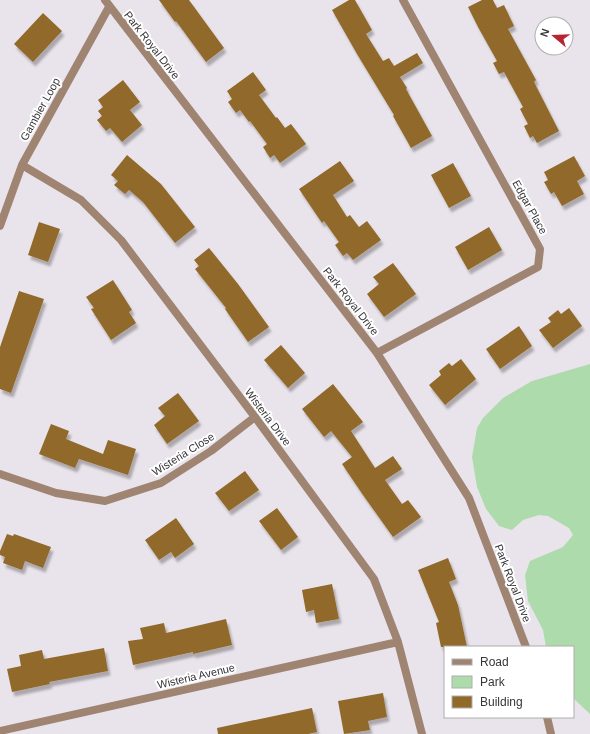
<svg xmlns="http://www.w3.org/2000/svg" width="590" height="734" font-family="Arial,sans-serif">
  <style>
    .green { fill: #addbab }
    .building { fill: #916929; filter: url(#shadow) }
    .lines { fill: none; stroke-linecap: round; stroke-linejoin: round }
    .street { stroke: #a08472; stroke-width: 8 }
    .labels { text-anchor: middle; stroke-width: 4; stroke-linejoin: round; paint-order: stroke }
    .street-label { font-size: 11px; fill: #373538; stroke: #fff }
  </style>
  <defs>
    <filter id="shadow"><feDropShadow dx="2.5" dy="4.5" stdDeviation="1" flood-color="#0004"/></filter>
  </defs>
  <rect width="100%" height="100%" fill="#e9e4eb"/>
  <path class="green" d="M590,364v350l-17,-16v-51h-27l-3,-17 -15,-29 -3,-26 5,-14 33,-14 10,-12 -4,-7 -21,-12 -9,-1 -16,5 -11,10 -13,-4 -13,-17 -9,-22 -5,-30 5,-29 6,-10 20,-20 29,-17z"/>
  <path class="building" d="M159,0h30l35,48 -18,14 -30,-41 -1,1z
    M349,0h6l17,30 -6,4 17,27 6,-3 5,8 23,-13 6,10 -23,14 7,11 -1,1 26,47 -21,12 -18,-32 1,-1 -37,-61 -25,-44z
    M482,0h11l4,8 7,-3 10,21 -6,3 28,51 -2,2 25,49 -22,12 -4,-7 -3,2 -6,-12 4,-2 -8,-15 3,-2 -19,-35 -5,2 -6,-11 4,-2 -19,-34 -10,-20z
    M43,13l19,18 -29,31 -19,-18z
    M253,72l13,18 -7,5 17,23 1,-1 8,11 6,-4 15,20 -26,19 -6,-8 -4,3 -7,-11 4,-3 -17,-23 -1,1 -9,-12 -4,3 -8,-11 4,-3 -5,-8z
    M123,80l17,22 -10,8 12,15 -20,17 -12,-14 -4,3 -9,-11 5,-4 -4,-5 5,-4 -5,-7z
    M127,155l34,29 34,43 -20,16 -32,-41 -14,-12 -4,4 -11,-9 4,-4 -7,-6z
    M574,156l11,20 -8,5 7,13 -22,12 -8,-14 -3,2 -7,-12 4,-2 -4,-8z
    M340,161l14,20 -21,14 14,22 3,-2 9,12 8,-6 14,19 -28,20 -6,-7 -4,3 -8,-11 4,-3 -15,-21 -2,2 -23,-34z
    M453,163l18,33 -22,12 -18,-33z
    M39,222l21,7 -12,33 -20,-7z
    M489,227l13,23 -34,20 -13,-23z
    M209,248l29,36 31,43 -21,15 -23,-33 1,-1 -31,-39 4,-3 -5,-6z
    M393,263l23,31 -32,23 -17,-23 12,-10 -6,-7z
    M113,280l19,30 -3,2 7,11 -25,17 -20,-31 3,-1 -8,-11z
    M19,291l25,8 -33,94 -11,-4v-42z
    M569,308l13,18 -29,22 -14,-18 12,-8 -3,-4 10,-8 3,4z
    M519,326l13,20 -32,23 -14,-20z
    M281,345l24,28 -17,15 -24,-28z
    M461,359l15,20 -31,26 -16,-20 12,-10 -2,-4 10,-8 3,3z
    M333,384l30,38 -12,9 24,37 18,-12 9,13 -17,11 17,24 6,-4 13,17 -28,20 -30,-42 -21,-31 10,-7 -21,-26 -7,6 -22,-28z
    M178,393l21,28 -32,23 -13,-19 11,-9 -7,-8z
    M51,424l18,7 -3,8 37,15 5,-14 28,9 -8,26 -49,-16 -4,9 -36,-14z
    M245,471l14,19 -30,21 -14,-18z
    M277,508l21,29 -17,13 -22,-29z
    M176,518l18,26 -19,14 -4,-6 -12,8 -14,-20z
    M7,534l6,2 1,-2 37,13 -8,21 -18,-7 -3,9 -19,-7 2,-6 -5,-2v-4z
    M448,558l8,21 -7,3 9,23 9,42h-26l-5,-24 3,-1 -21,-52z
    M332,584l7,35 -23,4 -2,-13 -8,2 -4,-22z
    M226,619l6,26 -39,9v-2l-60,13 -5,-24 15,-2 -3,-11 24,-5 2,10z
    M104,648l4,23 -59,11 1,2 -38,8 -5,-23 14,-3 -2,-11 23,-5 2,9z
    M383,693l4,24 -19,4 2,9 -26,4 -6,-33z
    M312,708l5,24 -9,2h-90l-1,-6z"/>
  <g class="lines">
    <path class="street" d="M105,0l272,353 92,145 57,149
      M22,165l59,35 40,40 134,177 119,162 24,63 24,92
      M0,226l22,-61 87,-158
      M377,353l161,-86 2,-18 -137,-249
      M0,474l56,19 49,8 56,-18 50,-32 44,-34
      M547,717l4,17
      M0,731l398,-89"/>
  </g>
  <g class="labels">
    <g class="street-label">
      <text transform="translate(152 45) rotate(52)" y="4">Park Royal Drive</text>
      <text transform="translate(40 109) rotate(-61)" y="4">Gambier Loop</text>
      <text transform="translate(530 207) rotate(61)" y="4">Edgar Place</text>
      <text transform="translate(351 301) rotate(52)" y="4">Park Royal Drive</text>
      <text transform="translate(268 417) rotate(53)" y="4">Wisteria Drive</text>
      <text transform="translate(183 454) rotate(-32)" y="4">Wisteria Close</text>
      <text transform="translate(513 583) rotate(69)" y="4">Park Royal Drive</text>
      <text transform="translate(196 676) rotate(-13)" y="4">Wisteria Avenue</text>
    </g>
  </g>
  <rect x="444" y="646" width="130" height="72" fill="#ffffff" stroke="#afaeaf"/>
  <rect x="452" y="659" width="20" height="6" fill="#a08472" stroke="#afaeaf"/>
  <text x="480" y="666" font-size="12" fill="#373538">Road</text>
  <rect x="452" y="676" width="20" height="12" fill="#addbab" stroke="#afaeaf"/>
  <text x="480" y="686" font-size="12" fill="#373538">Park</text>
  <rect x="452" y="696" width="20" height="12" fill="#916929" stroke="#afaeaf"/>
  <text x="480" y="706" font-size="12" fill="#373538">Building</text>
  <g transform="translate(554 36) rotate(289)"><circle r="19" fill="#ffffff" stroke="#afaeaf"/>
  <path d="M0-3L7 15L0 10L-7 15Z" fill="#b62532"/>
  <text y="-6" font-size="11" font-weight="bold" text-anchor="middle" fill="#373538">N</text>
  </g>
</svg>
